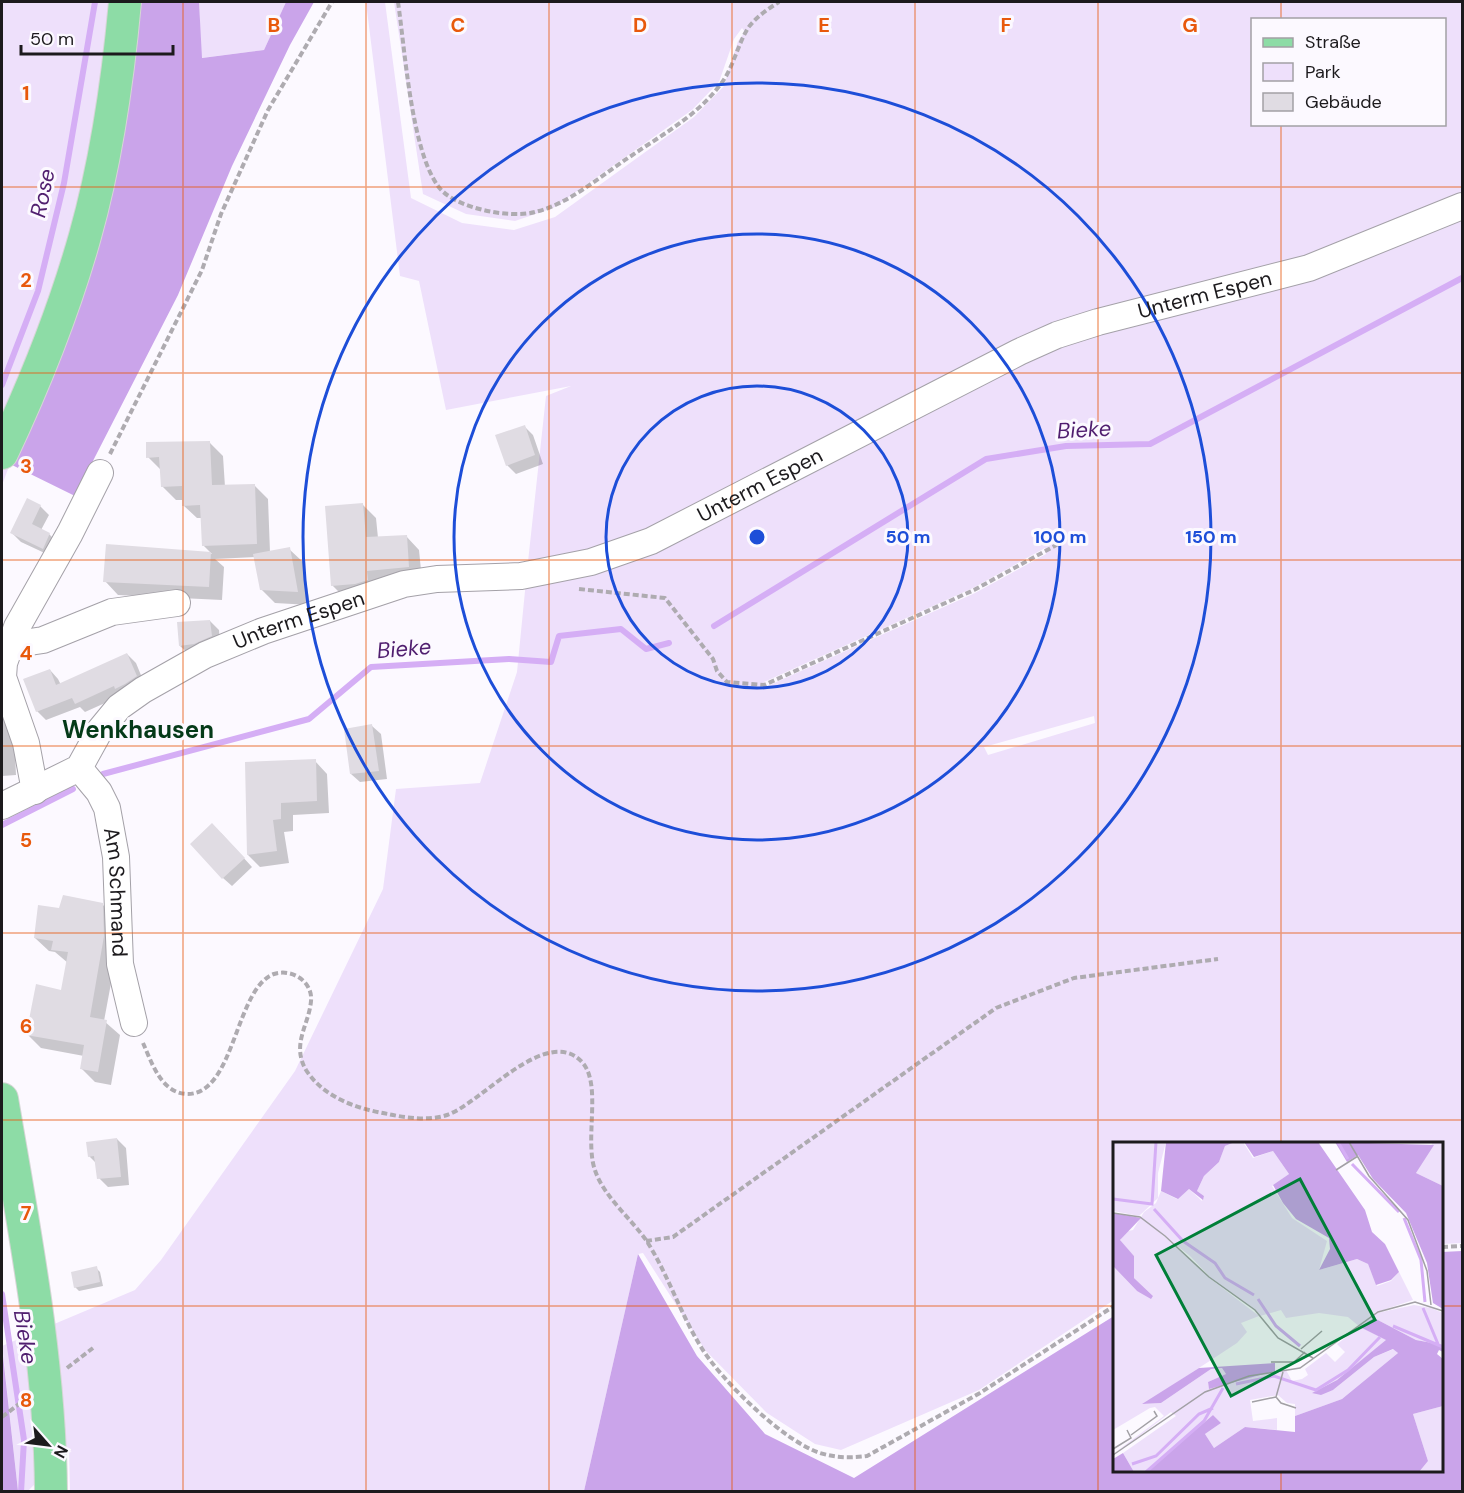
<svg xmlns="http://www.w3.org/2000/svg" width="1464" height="1493" font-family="'DM Sans',sans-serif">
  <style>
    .green { fill: #eee0fb; fill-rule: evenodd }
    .forest { fill: #caa4ea }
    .shadow { fill: #0003 }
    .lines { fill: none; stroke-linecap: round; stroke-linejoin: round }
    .stream { stroke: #d5aef5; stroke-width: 6 }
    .building { fill: #e0dce3 }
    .minor-casing { stroke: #a4a1a8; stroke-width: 28 }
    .major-casing { stroke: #d6d6d6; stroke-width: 34 }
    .path { stroke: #aeabb0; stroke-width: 4; stroke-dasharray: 6 3; stroke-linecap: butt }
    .minor { stroke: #fff; stroke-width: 26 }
    .major { stroke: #8ddca6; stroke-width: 32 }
    .grid { fill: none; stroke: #e8590c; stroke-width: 1.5; stroke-opacity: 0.55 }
    .ring { fill: none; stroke: #1d4ed8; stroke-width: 3 }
    .labels { text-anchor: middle; stroke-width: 6; stroke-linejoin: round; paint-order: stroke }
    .street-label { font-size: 21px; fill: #1c1a1d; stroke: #fcf9ff }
    .water-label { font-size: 22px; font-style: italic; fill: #501e6f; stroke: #fcf9ff }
    .quarter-label { font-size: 24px; font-weight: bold; fill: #043a18; stroke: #fcf9ff }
    .inset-river { fill: none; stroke: #d5aef5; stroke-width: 3 }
    .inset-road { fill: none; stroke: #a2a0a5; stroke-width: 1.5 }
    .view { fill: #007f38; fill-opacity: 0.15; stroke: #007f38; stroke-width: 3 }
    .inset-edge { fill: none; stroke: #1c1a1d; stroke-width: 3 }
    .grid-label { font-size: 20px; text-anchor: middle; font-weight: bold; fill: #e8590c; stroke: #fcf9ff; stroke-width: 6; stroke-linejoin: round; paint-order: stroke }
    .centre { fill: #1d4ed8; stroke: #fcf9ff; stroke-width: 3 }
    .ring-label { font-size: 18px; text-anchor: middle; font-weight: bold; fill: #1d4ed8; stroke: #fcf9ff; stroke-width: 6; stroke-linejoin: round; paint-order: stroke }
  </style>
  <rect width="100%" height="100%" fill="#fcf9ff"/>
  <path class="green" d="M2,2h135l-127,462 -8,21z
    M199,2h87l-22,48 -63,8z
    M366,2h19l26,196 51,25 52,7 41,-13 139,-100 30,-31 14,-45 7,-9 -3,-4 -8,11 -15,43 -27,28 -139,98 -38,13 -49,-7 -43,-20 -29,-192h1068v198l-152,63 -212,51 -517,249 -54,8 19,-175 25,-10 -125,24 -27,-129 -19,-5zM1252,20h192v104h-192z
    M1462,210v1033l-20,1v-100h-328v156l-135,90 -138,60 -26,-6 -48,-31 -62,-63 -62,-97 -5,1 -54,237h-514l-1,-42 -41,42h-10l-16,-146v1l133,-56 26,-30 134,-189 88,-182 13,-100 84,-6 37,-111 9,-91 54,-5 439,-219zM1045,548l1,6 -71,39 -212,95 1,-6 209,-94zM1094,716l1,7 -107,32 -4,-8z"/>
  <path class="forest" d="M137,2h62l3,56 62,-8 22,-48h28l-24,43 -58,121 -54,129 -103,201 -65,-32z
    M1462,1251v240h-878l54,-237 59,102 68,78 89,44 260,-162v154h328v-218z
    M2,1347l16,144h-16z"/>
  <path class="shadow" d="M524,426l9,9 10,29 -27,10 -9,-9z
    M210,443l13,13 2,31 30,-1 13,13 2,53 19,-3 14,13 7,43 -35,-2 -14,-14 -5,-32 -41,2 9,8 -2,33 -104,-5 -13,-14 2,-36 105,9 -9,-9 -1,-27h-5l-14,-13v-5h-7l-14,-14 -1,-16 -13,-13z
    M363,505l13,13 2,20 28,-2 13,14 3,30 -76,19 -14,-14z
    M40,506l9,9 -8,15 8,4 9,9 -7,13 -30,-14 -9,-9z
    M210,621l9,9 1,15 -31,9 -9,-8z
    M127,654l9,9 9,22 -60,27 -5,-5 -34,13 -9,-9 13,-41 8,9 3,6z
    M2,711l12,20 2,44 -14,1z
    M372,726l9,8 6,45 -27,3 -9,-8z
    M315,761l12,13 2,39 -36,2v16l-9,1 5,31 -29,4 -12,-12 -1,-91z
    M221,833l31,34 -20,19 -9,-8z
    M102,904l14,14 1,33 -13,70 16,14 -9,50 -16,-3 -14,-14 3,-12 -43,-8 -14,-14 35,-42 6,-29 -13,-11 -6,-1 -14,-13 26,-28z
    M117,1139l9,9 3,37 -21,2 -9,-9 -2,-14 -8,-8z
    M96,1268l4,4 3,14 -24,5 -4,-4z"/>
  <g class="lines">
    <path class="stream" d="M2,385l36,-94 26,-108 31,-181
      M714,626l272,-167 80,-13 84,-2 312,-166
      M103,774l206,-55 62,-52 138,-8 42,3 8,-26 62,-7 25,20 23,-6
      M2,825l71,-36
      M2,1294l22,146 -3,52"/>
  </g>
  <path class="building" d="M525,425l10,30 -29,11 -11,-31z
    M210,441l2,44 43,-1 2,60 -55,2 -2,-41 -18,1v-20l-21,1 -2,-30 -13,1v-16z
    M27,498l14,7 -9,19 18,9 -7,16 -33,-16z
    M363,503l3,34 41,-2 2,32 -42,4 1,9 -13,4 -24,2 -6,-80z
    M106,544l105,8 -2,35 -106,-5z
    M290,547l8,45 -38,-2 -7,-36z
    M210,620l2,16 -18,8 -15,2 -2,-24z
    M127,653l10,23 -12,8 -10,5 -1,-3 -39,18 -3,-6 -36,14 -13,-33 27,-10 6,16z
    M372,724l7,47 -29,3 -6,-45z
    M316,759l1,42 -36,2v16l-8,1 4,31 -30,4 -2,-93z
    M212,823l33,35 -23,21 -32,-35z
    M63,895l40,8 1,33 -14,81 17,3 -9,52 -18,-3 4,-24 -58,-10 10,-51 25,6 7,-38 -17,-2 2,-9 -19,-3 4,-33 21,3z
    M117,1138l4,39 -24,2 -3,-23 -6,1 -2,-15z
    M97,1266l3,16 -26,6 -3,-16z"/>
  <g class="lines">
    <defs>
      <g id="minor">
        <path d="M10,645l33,-5 69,-28 65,-9"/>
        <path id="s1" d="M79,768l20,24 8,16 9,49 4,107 14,59"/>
        <path d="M35,791l-9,-48 -23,-66 1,-14 13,-36 53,-94 30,-60"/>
        <path id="s2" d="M2,806l77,-38 21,-38 19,-23 24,-17 62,-35 58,-24 141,-47 33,-5 84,-3 70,-14 60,-21 368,-189 38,-17 41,-13 211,-54 153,-62"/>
      </g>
      <path id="major" d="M2,453c33,-70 62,-142 83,-217 21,-74 33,-158 40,-234
        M2,1099c22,130 48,260 49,393"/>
    </defs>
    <use href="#minor" class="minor-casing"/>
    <use href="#major" class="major-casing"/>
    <path class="path" d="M398,2c7,47 13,147 40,184 15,22 72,33 97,26 34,-8 64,-35 93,-54 32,-22 69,-42 92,-73 13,-16 17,-39 28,-57 8,-11 20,-19 31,-26
      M110,454l92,-184 19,-56 47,-104 64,-108
      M579,589l86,9 48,61 4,12 10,11 37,3 210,-95 86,-47
      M143,1043c9,20 18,50 44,51 48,1 48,-106 87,-120 18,-6 39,8 37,27 -2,24 -20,43 -5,69 18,28 52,39 82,44 18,4 42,7 59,1 35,-12 99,-91 135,-53 21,23 1,80 14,111 9,24 35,46 50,67 22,34 34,73 55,107 20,33 82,94 119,106 16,5 31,5 47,3l113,-63 134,-87
      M646,1241l27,-4 323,-229 78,-30 144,-19
      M1442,1247l20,-1
      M67,1368l26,-20
      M2,1417l21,-16"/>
    <use href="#minor" class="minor"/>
    <use href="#major" class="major"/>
  </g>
  <path class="grid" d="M183,2v1490M366,2v1490M549,2v1490M732,2v1490M915,2v1490M1098,2v1490M1281,2v18M1281,124v1020M2,187h1460M2,373h1460M2,560h1460M2,746h1460M2,933h1460M2,1120h1460M2,1306h1112M1442,1306h20M1281,1470v22"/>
  <g class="ring">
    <circle cx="757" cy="537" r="151"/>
    <circle cx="757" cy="537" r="303"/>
    <circle cx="757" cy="537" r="454"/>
  </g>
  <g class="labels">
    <g class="street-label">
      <text dy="7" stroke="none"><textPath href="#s2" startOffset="1332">Unterm Espen</textPath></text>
      <text dy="7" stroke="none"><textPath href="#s2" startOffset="846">Unterm Espen</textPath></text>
      <text dy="7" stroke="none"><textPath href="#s2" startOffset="360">Unterm Espen</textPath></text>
      <text dy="7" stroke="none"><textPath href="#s1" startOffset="134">Am Schmand</textPath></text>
    </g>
    <g class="water-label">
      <text transform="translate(42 193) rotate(-78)" y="8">Rose</text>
      <text transform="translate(1084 429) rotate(-3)" y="8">Bieke</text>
      <text transform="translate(404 648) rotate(-5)" y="8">Bieke</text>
      <text transform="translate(26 1337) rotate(81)" y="8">Bieke</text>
    </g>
    <g class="quarter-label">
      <text x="138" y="738">Wenkhausen</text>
    </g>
  </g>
  <g transform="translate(1113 1142)">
    <rect width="330" height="330" fill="#fcf9ff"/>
    <path d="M0,0h53l-8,31v25l-19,18 -26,-5zM122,0h8l10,16 20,-7 16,23 -17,12 20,32 35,23 -8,29 38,-11 11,5 9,22 14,-5 8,-9 14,28 -45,15 46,-10 17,3 12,5v32l-27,-5 -42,-22 -13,9 26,13 -50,40 -24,13 20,-3 41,-33 20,-8 4,4 -56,46 -47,17v-12l-8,-1 -9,-8 -28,5 3,21 24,-3v12l-32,-3 -31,21 -9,-14 16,-11 -8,-8 -68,57h-11l-11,-19 53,-37 -5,-4 -38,29 -20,13 51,-38 -9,-9 -5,1 -37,22v-164l24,25 16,5 -19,-18v-22l-14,-15 4,-9 9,-2 11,-18 12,-9 5,-12 16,8 12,-10 13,12 2,-5 -7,-5 7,-15 15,-14 6,-16zM43,87l34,27 23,24 42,29 5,7 21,-6 5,8 33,-5 29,4 12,10 -23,17 8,8 -10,10 -9,-9 -21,16 3,6 -6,4 -10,2 -6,-11 -11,1 -27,4 -39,13 -1,-6 18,-8 -4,-6 -11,1 -50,34 -17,1 93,-61 10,-11 -6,-9 18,-7 -47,-36zM320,0h10v44l-27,-13zM330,264v66h-24l9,-11 -15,-47z" fill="#eee0fb" fill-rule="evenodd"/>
    <path d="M53,0h69l-10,4 -6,16 -15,14 -7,15 7,5 -1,4 -14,-11 -11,10 -17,-8zM131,0h74l47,68 7,22 13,12 14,28 -8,8 -15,5 -8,-21 -11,-5 -38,11 11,-21 -1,-11 -33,-19 -13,-16 -10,-18 16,-11 -16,-23 -19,6zM222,0l99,3 -18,28 27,13v123l-10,-6 -6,-40 -21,-50 -33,-34 -15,-24 -11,7zM0,71l28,5 -21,22 14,16v22l19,18 -2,3 -14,-8 -24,-25zM261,176l42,22 27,5v7l-4,-2 -2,4 6,5v47l-30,8 15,47 -9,11h-274l68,-57 8,8 -16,11 9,14 31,-21 50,5v-16l47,-17 56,-46 -5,-4 -19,8 -41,33 -12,5 -9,-2 25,-13 49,-40 -26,-13zM162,221v8l-66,18 -1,-7 18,-8 -4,-6 -11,1 -50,34 -19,1 57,-36zM10,311l11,19h-21v-13z" fill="#caa4ea"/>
    <path class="inset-river" d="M225,0l10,17M239,22l47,48M0,57l39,5 4,-62M41,67l29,32 32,22 10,15 29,17M291,76l17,42 4,42M145,157l18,27 24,20M310,166l15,36M280,184l50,21M123,242l38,-8 42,14 32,-20 32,-33M19,322l24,-8 43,-42 14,-6M33,330l58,-51 19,-33"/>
    <path class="inset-road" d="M236,0l20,34 39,44 19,51 4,34M223,28l22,-14M0,71l27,4 25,19 44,41 46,33 23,28 35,20M188,207l21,-18M158,220h23l11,-10M163,255l7,-25M163,255l5,6 15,5M139,260l24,-5M18,293l26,-19 -3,-5M0,307l18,-11 -4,-8M0,313l92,-63 44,-16 51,-8 78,-56 37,-10 28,9"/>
    <path class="view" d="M187,37l75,141 -144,76 -75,-141z"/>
    <rect width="330" height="330" class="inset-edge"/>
  </g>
  <g class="grid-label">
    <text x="274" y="32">B</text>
    <text x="458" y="32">C</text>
    <text x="640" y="32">D</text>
    <text x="824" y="32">E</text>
    <text x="1006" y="32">F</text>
    <text x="1190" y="32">G</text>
    <text x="26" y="100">1</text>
    <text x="26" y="287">2</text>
    <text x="26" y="473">3</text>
    <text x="26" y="660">4</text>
    <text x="26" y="847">5</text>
    <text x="26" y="1033">6</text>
    <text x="26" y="1220">7</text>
    <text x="26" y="1407">8</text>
  </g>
  <circle cx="757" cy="537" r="9" class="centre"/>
  <g class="ring-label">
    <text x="908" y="543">50 m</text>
    <text x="1060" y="543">100 m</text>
    <text x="1211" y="543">150 m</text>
  </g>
  <rect width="1464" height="1493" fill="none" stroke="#1c1a1d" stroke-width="6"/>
  <rect x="1251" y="18" width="195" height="108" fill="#fcf9ff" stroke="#a2a0a5" stroke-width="1.5"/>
  <rect x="1263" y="38" width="30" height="9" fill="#8ddca6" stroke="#a2a0a5" stroke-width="1.5"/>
  <text x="1305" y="48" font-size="18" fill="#1c1a1d">Straße</text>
  <rect x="1263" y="63" width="30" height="18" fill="#eee0fb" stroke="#a2a0a5" stroke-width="1.5"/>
  <text x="1305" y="78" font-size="18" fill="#1c1a1d">Park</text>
  <rect x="1263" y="93" width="30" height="18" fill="#e0dce3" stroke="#a2a0a5" stroke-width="1.5"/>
  <text x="1305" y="108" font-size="18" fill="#1c1a1d">Gebäude</text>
  <g transform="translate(48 1445) rotate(118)" stroke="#fcf9ff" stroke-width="4.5" paint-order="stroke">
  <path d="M0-4.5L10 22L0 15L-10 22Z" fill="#1c1a1d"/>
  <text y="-9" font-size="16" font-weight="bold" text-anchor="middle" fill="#1c1a1d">N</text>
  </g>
  <path d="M21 45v9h152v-9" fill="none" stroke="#1c1a1d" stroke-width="3"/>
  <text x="30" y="45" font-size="18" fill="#1c1a1d" stroke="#fcf9ff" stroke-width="4.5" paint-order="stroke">50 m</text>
</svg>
